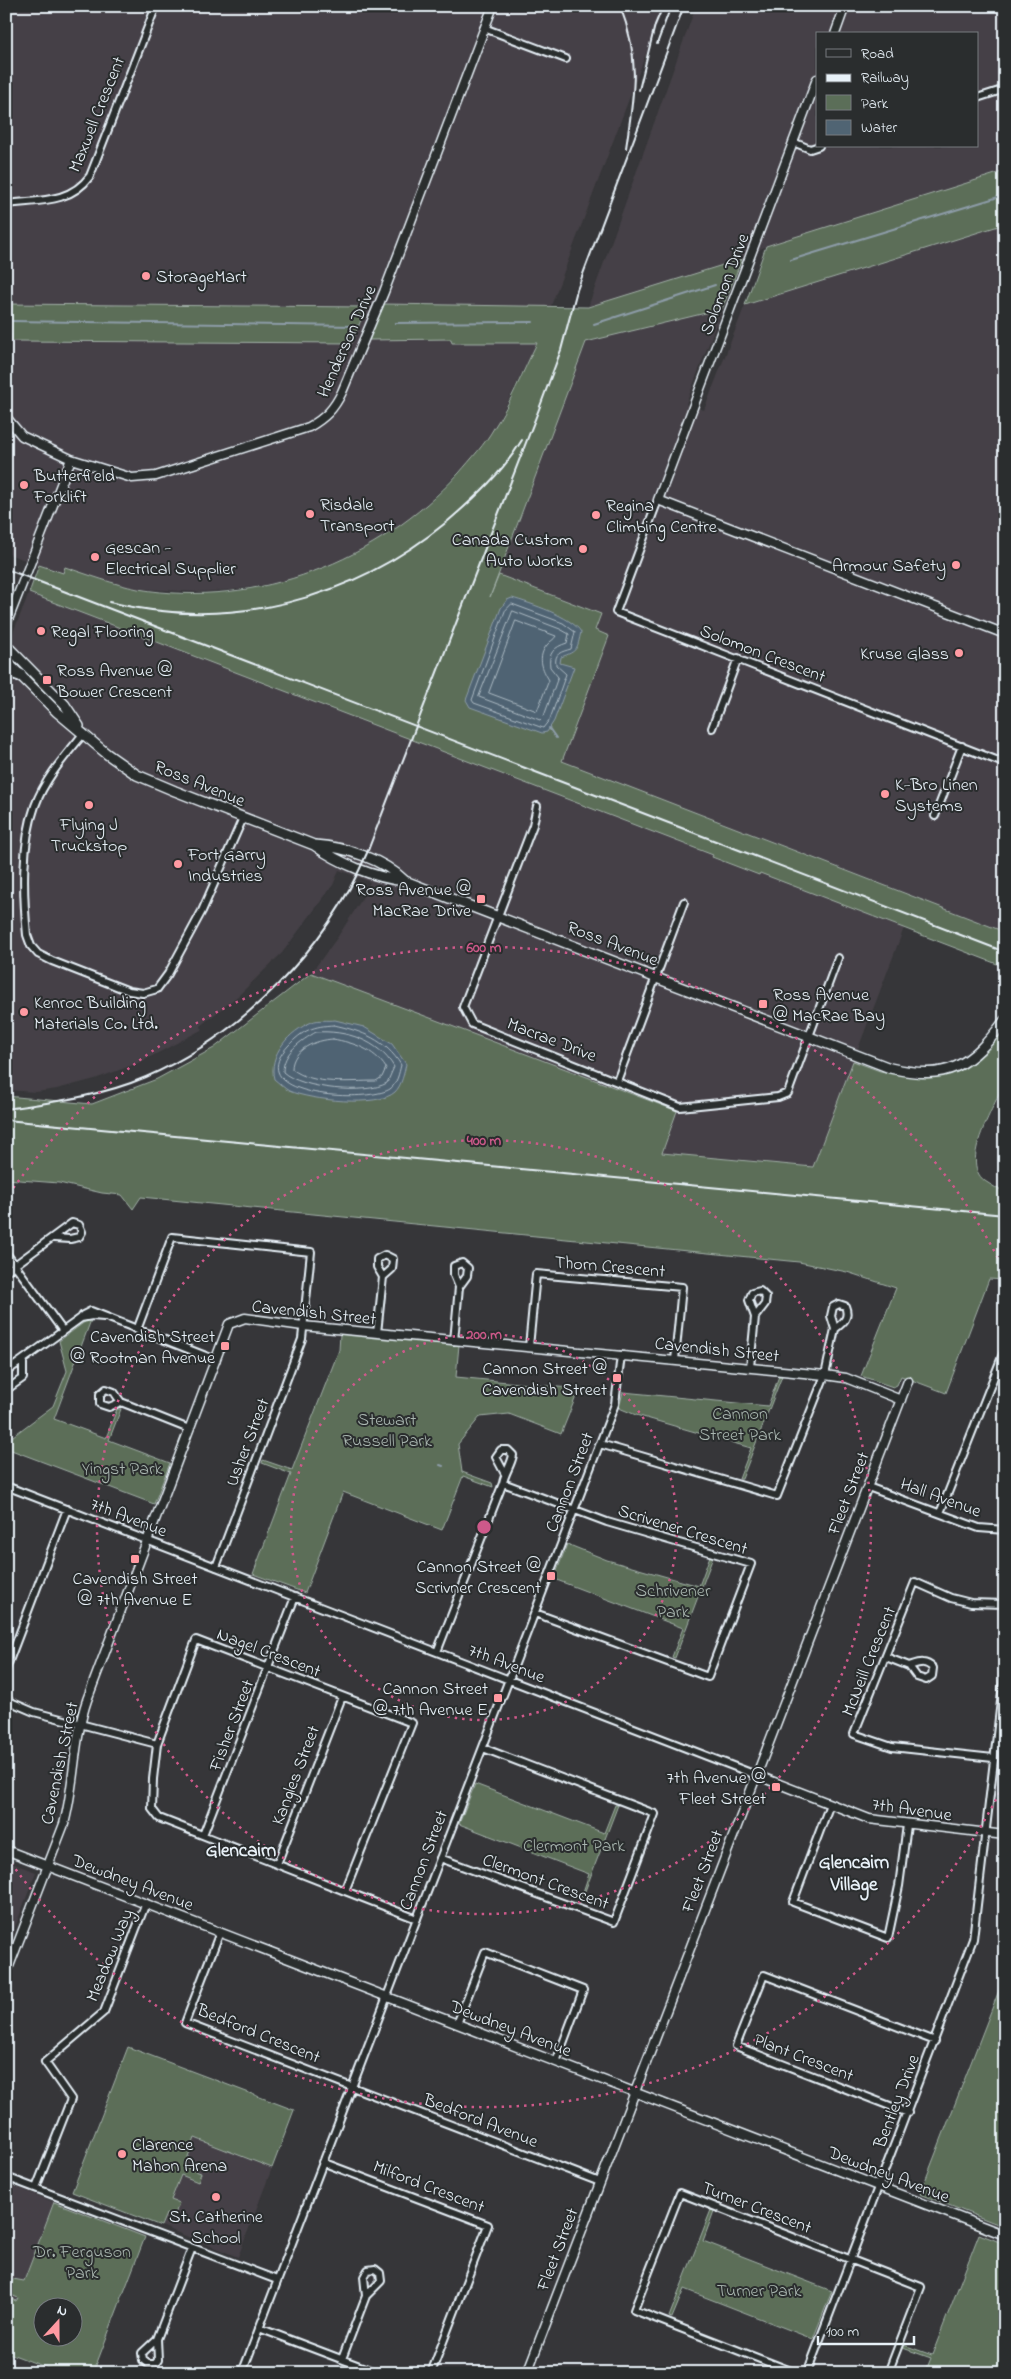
<svg xmlns="http://www.w3.org/2000/svg" width="1011" height="2379" font-family="'Indie Flower',sans-serif">
  <style>
    .built { fill: #454046; fill-rule: evenodd }
    .green { fill: #5b6e58; stroke: #a2b0a8; fill-rule: evenodd }
    .water { fill: #506473; stroke: #8d9ca8 }
    .lines { fill: none; stroke-linecap: round; stroke-linejoin: round }
    .shore { stroke: #abb9c3; stroke-width: 1 }
    .stream { stroke: #8d9ca8; stroke-width: 2 }
    .minor-casing { stroke: #e8f1f8; stroke-width: 10 }
    .tertiary-casing { stroke: #e8f1f8; stroke-width: 11 }
    .secondary-casing { stroke: #e8f1f8; stroke-width: 12 }
    .motorway-casing { stroke: #e8f1f8; stroke-width: 15 }
    .minor { stroke: #2a2d2e; stroke-width: 6 }
    .tertiary { stroke: #2a2d2e; stroke-width: 8 }
    .secondary { stroke: #2a2d2e; stroke-width: 9 }
    .motorway { stroke: #2a2d2e; stroke-width: 11 }
    .rail { stroke: #e8f1f8; stroke-width: 2 }
    .ring { fill: none; stroke: #cd598a; stroke-width: 2.5; stroke-dasharray: 2.5 5 }
    .poi-dot { fill: #ff9aa2; stroke: #2a2d2e; stroke-width: 2 }
    .labels { text-anchor: middle; stroke-width: 4; stroke-linejoin: round; paint-order: stroke }
    .street-label { font-size: 18px; fill: #e8f1f8; stroke: #2a2d2e }
    .poi-label { font-size: 18px; fill: #e8f1f8; stroke: #2a2d2e; text-anchor: start }
    .park-label { font-size: 18px; fill: #a9b6b0; stroke: #2a2d2e }
    .neighbourhood-label { font-size: 19px; font-weight: bold; fill: #e8f1f8; stroke: #2a2d2e }
    .centre { fill: #cd598a; stroke: #2a2d2e; stroke-width: 2.5 }
    .ring-label { font-size: 15px; text-anchor: middle; font-weight: bold; fill: #cd598a; stroke: #2a2d2e; stroke-width: 4; stroke-linejoin: round; paint-order: stroke }
  </style>
  <rect width="100%" height="100%" fill="#363639"/>
  <filter id="ink" filterUnits="userSpaceOnUse"><feTurbulence type="fractalNoise" baseFrequency=".02" numOctaves="2"/><feDisplacementMap in="SourceGraphic" scale="10" xChannelSelector="R" yChannelSelector="G"/><feConvolveMatrix kernelMatrix="1 2 1 2 8 2 1 2 1" color-interpolation-filters="sRGB"/></filter>
  <g filter="url(#ink)">
    <path class="built" d="M6,6h658l-127,337 -43,86 -26,34 -47,47 -29,22 -48,27 -57,22 -54,9 -35,2 -59,-3 -29,-6 -44,-16 -3,7 -57,-21z
      M696,6h309v165l-239,75 -24,13 -154,48zM817,34h160v112h-160z
      M1005,224v708l-444,-171 48,-125 -14,-6 6,-16 -102,-39 87,-233 136,-33 -36,95 18,6 41,-105z
      M29,593l684,262v3l45,17 2,-3 144,56 -91,239 -151,-14 15,-42 -366,-138 26,-35 23,-36 10,-20 -31,-12 -6,15 -51,68 -43,42 -39,31 3,3 -62,33 -46,17 -38,10 -21,3 -30,-2v-440z
      M6,1861l30,11 -30,79z
      M195,2138l77,30 -34,89 -77,-31z
      M6,2183l48,19 -38,99 -10,-4z"/>
    <path class="green" d="M1005,171v53l-260,81 21,-59z
      M742,259l-20,50 -136,33 -96,255 9,-22 102,39 -6,16 14,6 -47,125 443,171v35l-245,-94 -1,2 -47,-18 1,-2 -684,-262 10,-28 24,8 2,-6c24,8 48,17 73,22 119,20 241,-28 321,-116 12,-14 26,-29 35,-45 17,-26 29,-57 43,-85h-85l-1,-4 -82,1 14,-36 205,3z
      M6,304l360,3 -14,36 -341,-2v-7h-5z
      M311,973l366,138 -15,42 151,14 40,-106 27,10 23,4h27l53,-24 22,-23c0,16 3,35 0,50 -6,25 -51,86 -17,105 5,3 10,7 17,8v89l-16,-1 -43,114 -45,-17 -4,9 -4,2 -32,-11 35,-88 -49,-16 -48,-10 -658,-65 -8,12 -11,-14 -20,-2 -43,-10 -53,-4v-83l86,8 65,-25 57,-31z
      M91,1320l-37,99 52,19 11,-29h4l-12,31 61,23 -16,41 -148,-56v-10l3,1 44,-33 14,-35 -8,-30 27,-20z
      M340,1334l119,11 -3,32 123,12 -18,45 -52,-20 -29,3 -22,27 4,28 30,11 1,4 -30,-11 -21,54 -99,-38 -38,101 -52,-19 38,-100 -29,-11 1,-3 29,10 47,-120z
      M779,1376h3l-40,103h-3l12,-31 -115,-33 -17,-7 4,-16 145,14z
      M567,1544l40,16 92,26 11,-30 3,1 -38,101 -3,-1 11,-29 -129,-49z
      M475,1784l129,49 11,-28h3l-38,99h-1l10,-30 -130,-50z
      M1005,1975v236l-5,14 -80,-31z
      M128,2047l166,63 -22,58 -77,-30 -11,29 17,6 -3,9 -17,-7 -10,25 8,3 -5,14 -8,-3 -5,12 -89,-34z
      M54,2202l91,35 -52,136h-32l-55,-21v-55l10,4 2,-3 -9,-4 -1,-8 5,-7 11,2zM42,2306h30v30h-30z
      M711,2210l3,1 -11,30 129,50 -19,48 -129,-50 -12,29 -3,-1z
      M979,2234l26,10v129h-80l6,-15 -31,-11 1,-3 31,11z"/>
    <path class="water" d="M512,598c18,5 60,19 69,34 -4,17 -3,19 -20,25l-1,6 14,4 -20,54 -7,11 -5,1 -72,-26 -4,-7 35,-92 6,-8z
      M335,1020l29,7 28,17 14,20c-2,9 -4,21 -11,28 -17,16 -85,8 -106,-1 -5,-3 -10,-8 -15,-12 -6,-24 15,-48 38,-57 6,-3 16,-1 23,-2z"/>
    <g class="lines">
      <path class="shore" d="M512,604l51,19 12,9 -4,17c-10,3 -17,4 -15,16l10,9 -16,45 -7,9 -69,-25 -2,-3 33,-89z
        M513,611l47,18 9,5 -2,9c-13,4 -19,10 -17,24l8,10 -14,39 -4,4 -61,-23z
        M516,621l40,15c-2,4 -6,5 -9,9 -10,12 -5,24 2,35l-12,31 -48,-18z
        M334,1025c28,6 52,15 67,40 -2,8 -4,19 -11,24 -21,14 -150,9 -102,-43 15,-16 25,-20 46,-21z
        M316,1032c30,-2 62,8 78,35l-7,16c-20,12 -86,6 -104,-11 0,-20 18,-31 33,-40z
        M333,1039c21,4 41,10 53,29l-4,9 -6,4c-26,0 -62,5 -84,-12 0,-20 24,-29 41,-30z"/>
      <path class="stream" d="M791,260l214,-65
        M9,321l349,5
        M395,323l138,-1
        M594,324l121,-39
        M549,728l7,10
        M440,1465l3,1"/>
      <defs>
        <path id="minor" d="M484,28l82,31
          M977,98l28,-9
          M793,142l17,7 9,-3
          M6,204c31,-4 64,0 84,-28l66,-170
          M658,500l-42,112 385,150 4,-10
          M712,728l26,-70
          M84,733c-18,22 -39,45 -49,73 -14,39 -12,88 -8,129l4,11 7,8 14,7 77,30 14,2 14,-4 11,-15 34,-63 41,-93
          M537,806l-4,19 -70,182 9,17 208,83 98,-10 10,-4 50,-135
          M935,816l27,-70
          M617,1081l67,-179
          M6,1253l9,12 57,-42 7,2 3,7 -3,5 -9,2 -16,-1
          M6,1271l9,-6 48,66
          M81,1318l11,-2 12,1
          M137,1330l35,-93 139,15 -9,87 -86,228
          M377,1333l6,-56 -6,-10v-8l8,-4 8,4 -1,10 -9,8
          M454,1341l5,-54 -5,-12v-9l8,-3 6,5 -1,8 -8,11
          M529,1347l7,-73 146,13 -7,73
          M750,1367l5,-50 -6,-17 3,-7 8,-2 6,6 -1,7 -10,13
          M6,1372l75,-54 2,-3 8,-4 125,49
          M6,1390l17,-12v-18
          M121,1402l-12,5 -9,-3v-10l6,-5 8,3 7,10 68,27
          M600,1444l177,52 48,-121 10,-46 -4,-13 2,-9 6,-3 6,2c5,12 -2,17 -10,23
          M503,1483l104,39 144,42 -43,113 -173,-64
          M6,1486l750,289
          M868,1487l111,41 26,2
          M940,1513l65,-164
          M437,1652l66,-169c2,-11 8,-17 10,-28l-5,-5h-7l-5,7 9,17
          M886,1657l23,9 8,11 9,3 6,-4 1,-8c-8,-8 -14,-5 -24,-2
          M6,1669l61,-160
          M6,1700l28,12 123,32
          M993,1758l-101,-11 -38,-13 61,-152 36,16 20,5 34,1
          M830,1804l-37,98 95,36 11,-52 8,-61
          M203,1835l92,-238
          M440,1858l174,64 41,-108 -172,-66
          M277,1864l65,-167
          M345,1891l-186,-73 -7,-9 1,-30 4,-35 39,-104 216,83 -67,168 72,28
          M220,1932l-35,91 415,159
          M457,2024l28,-72 98,38 -27,72
          M908,2113l-172,-67 28,-71 171,66
          M322,2162l166,63 -57,148
          M6,2177l271,103
          M36,2188l35,-89 -26,-37 59,-50 42,-109
          M259,2328l119,45
          M157,2339l-15,14 1,7 5,4h7l3,-4 -1,-21 35,-91
          M342,2359l24,-63 -2,-19 4,-7 7,-1 5,4 1,8 -15,15
          M242,2373l373,-969 6,-49
          M796,2373l-162,-63 46,-117 241,94 -33,86
          M807,2373l166,-434 32,-272"/>
        <path id="tertiary" d="M835,34l10,-28
          M817,79l-159,421 347,134
          M6,417l16,19 49,23 61,19 24,-2 153,-49c16,-9 25,-18 33,-35l42,-100 109,-286
          M6,625l65,-166
          M756,1775l113,44 136,16
          M6,1850l999,385
          M6,1974l58,-150c11,-40 9,-83 23,-124l142,-376 16,-6 58,8 522,49 21,3 55,22
          M527,2373l381,-992"/>
        <path id="secondary" d="M6,609l1,-1
          M6,645l59,60 14,21
          M6,661l51,51 50,42 30,21 38,16 139,54c25,18 60,33 91,36l485,187c58,13 80,-1 115,-48
          M315,845c30,2 68,14 90,36"/>
        <path id="motorway" d="M6,670l14,5"/>
      </defs>
      <use href="#minor" class="minor-casing"/>
      <use href="#tertiary" class="tertiary-casing"/>
      <use href="#secondary" class="secondary-casing"/>
      <use href="#motorway" class="motorway-casing"/>
      <use href="#minor" class="minor"/>
      <use href="#tertiary" class="tertiary"/>
      <use href="#secondary" class="secondary"/>
      <use href="#motorway" class="motorway"/>
      <path class="rail" d="M620,6c21,53 14,88 6,142
        M657,44l14,-38
        M639,90l16,-65 8,-19
        M6,569l999,383
        M109,602c122,30 243,-2 339,-81 28,-24 55,-49 74,-81
        M6,1109c47,-7 96,-13 140,-32 96,-42 180,-128 221,-224l172,-444 22,-59 16,-60 107,-284
        M6,1120l999,95"/>
    </g>
  </g>
  <g class="ring">
    <circle cx="484" cy="1527" r="193"/>
    <circle cx="484" cy="1527" r="387"/>
    <path d="M1003 1786A580 580 0 0 1 9 1860M9 1194A580 580 0 0 1 1003 1268"/>
  </g>
  <g class="poi-dot">
    <circle cx="146" cy="276" r="5"/>
    <circle cx="24" cy="485" r="5"/>
    <circle cx="310" cy="514" r="5"/>
    <circle cx="596" cy="515" r="5"/>
    <circle cx="583" cy="549" r="5"/>
    <circle cx="95" cy="557" r="5"/>
    <circle cx="956" cy="565" r="5"/>
    <circle cx="41" cy="631" r="5"/>
    <circle cx="959" cy="653" r="5"/>
    <rect x="42" y="675" width="10" height="10" rx="2.5"/>
    <circle cx="885" cy="794" r="5"/>
    <circle cx="89" cy="805" r="5"/>
    <circle cx="178" cy="864" r="5"/>
    <rect x="476" y="894" width="10" height="10" rx="2.5"/>
    <rect x="758" y="999" width="10" height="10" rx="2.5"/>
    <circle cx="24" cy="1012" r="5"/>
    <rect x="220" y="1341" width="10" height="10" rx="2.5"/>
    <rect x="612" y="1373" width="10" height="10" rx="2.5"/>
    <rect x="130" y="1554" width="10" height="10" rx="2.5"/>
    <rect x="546" y="1571" width="10" height="10" rx="2.5"/>
    <rect x="493" y="1693" width="10" height="10" rx="2.5"/>
    <rect x="771" y="1782" width="10" height="10" rx="2.5"/>
    <circle cx="122" cy="2154" r="5"/>
    <circle cx="216" cy="2197" r="5"/>
  </g>
  <g class="labels">
    <g class="street-label">
      <text transform="translate(96 114) rotate(-68)" y="6">Maxwell Crescent</text>
      <text transform="translate(724 284) rotate(-69)" y="6">Solomon Drive</text>
      <text transform="translate(346 341) rotate(-66)" y="6">Henderson Drive</text>
      <text transform="translate(763 653) rotate(21)" y="6">Solomon Crescent</text>
      <text transform="translate(200 783) rotate(22)" y="6">Ross Avenue</text>
      <text transform="translate(613 943) rotate(21)" y="6">Ross Avenue</text>
      <text transform="translate(552 1039) rotate(21)" y="6">Macrae Drive</text>
      <text transform="translate(610 1266) rotate(5)" y="6">Thorn Crescent</text>
      <text transform="translate(314 1312) rotate(6)" y="6">Cavendish Street</text>
      <text transform="translate(717 1349) rotate(6)" y="6">Cavendish Street</text>
      <text transform="translate(247 1442) rotate(-69)" y="6">Usher Street</text>
      <text transform="translate(569 1482) rotate(-69)" y="6">Cannon Street</text>
      <text transform="translate(848 1493) rotate(-69)" y="6">Fleet Street</text>
      <text transform="translate(941 1497) rotate(20)" y="6">Hall Avenue</text>
      <text transform="translate(129 1517) rotate(21)" y="6">7th Avenue</text>
      <text transform="translate(683 1529) rotate(17)" y="6">Scrivener Crescent</text>
      <text transform="translate(269 1652) rotate(21)" y="6">Nagel Crescent</text>
      <text transform="translate(868 1661) rotate(-68)" y="6">McNeill Crescent</text>
      <text transform="translate(507 1663) rotate(21)" y="6">7th Avenue</text>
      <text transform="translate(231 1725) rotate(-69)" y="6">Fisher Street</text>
      <text transform="translate(59 1763) rotate(-78)" y="6">Cavendish Street</text>
      <text transform="translate(295 1775) rotate(-69)" y="6">Kangles Street</text>
      <text transform="translate(912 1809) rotate(8)" y="6">7th Avenue</text>
      <text transform="translate(423 1860) rotate(-69)" y="6">Cannon Street</text>
      <text transform="translate(702 1871) rotate(-69)" y="6">Fleet Street</text>
      <text transform="translate(546 1881) rotate(20)" y="6">Clermont Crescent</text>
      <text transform="translate(133 1882) rotate(21)" y="6">Dewdney Avenue</text>
      <text transform="translate(109 1955) rotate(-68)" y="6">Meadow Way</text>
      <text transform="translate(511 2028) rotate(21)" y="6">Dewdney Avenue</text>
      <text transform="translate(259 2033) rotate(22)" y="6">Bedford Crescent</text>
      <text transform="translate(804 2057) rotate(21)" y="6">Plant Crescent</text>
      <text transform="translate(896 2101) rotate(-69)" y="6">Bentley Drive</text>
      <text transform="translate(481 2120) rotate(21)" y="6">Bedford Avenue</text>
      <text transform="translate(889 2174) rotate(21)" y="6">Dewdney Avenue</text>
      <text transform="translate(429 2186) rotate(21)" y="6">Milford Crescent</text>
      <text transform="translate(757 2207) rotate(21)" y="6">Turner Crescent</text>
      <text transform="translate(557 2249) rotate(-69)" y="6">Fleet Street</text>
    </g>
    <g class="poi-label">
      <text x="156" y="282">StorageMart</text>
      <text x="34" y="481">Butterfield<tspan x="34" dy="21">Forklift</tspan></text>
      <text x="320" y="510">Risdale<tspan x="320" dy="21">Transport</tspan></text>
      <text x="606" y="511">Regina<tspan x="606" dy="21">Climbing Centre</tspan></text>
      <text x="573" y="545" text-anchor="end">Canada Custom<tspan x="573" dy="21">Auto Works</tspan></text>
      <text x="105" y="553">Gescan -<tspan x="105" dy="21">Electrical Supplier</tspan></text>
      <text x="946" y="571" text-anchor="end">Armour Safety</text>
      <text x="51" y="637">Regal Flooring</text>
      <text x="949" y="659" text-anchor="end">Kruse Glass</text>
      <text x="57" y="676">Ross Avenue @<tspan x="57" dy="21">Bower Crescent</tspan></text>
      <text x="895" y="790">K-Bro Linen<tspan x="895" dy="21">Systems</tspan></text>
      <text x="89" y="830" text-anchor="middle">Flying J<tspan x="89" dy="21">Truckstop</tspan></text>
      <text x="188" y="860">Fort Garry<tspan x="188" dy="21">Industries</tspan></text>
      <text x="471" y="895" text-anchor="end">Ross Avenue @<tspan x="471" dy="21">MacRae Drive</tspan></text>
      <text x="773" y="1000">Ross Avenue<tspan x="773" dy="21">@ MacRae Bay</tspan></text>
      <text x="34" y="1008">Kenroc Building<tspan x="34" dy="21">Materials Co. Ltd.</tspan></text>
      <text x="215" y="1342" text-anchor="end">Cavendish Street<tspan x="215" dy="21">@ Rootman Avenue</tspan></text>
      <text x="607" y="1374" text-anchor="end">Cannon Street @<tspan x="607" dy="21">Cavendish Street</tspan></text>
      <text x="541" y="1572" text-anchor="end">Cannon Street @<tspan x="541" dy="21">Scrivner Crescent</tspan></text>
      <text x="135" y="1584" text-anchor="middle">Cavendish Street<tspan x="135" dy="21">@ 7th Avenue E</tspan></text>
      <text x="488" y="1694" text-anchor="end">Cannon Street<tspan x="488" dy="21">@ 7th Avenue E</tspan></text>
      <text x="766" y="1783" text-anchor="end">7th Avenue @<tspan x="766" dy="21">Fleet Street</tspan></text>
      <text x="132" y="2150">Clarence<tspan x="132" dy="21">Mahon Arena</tspan></text>
      <text x="216" y="2222" text-anchor="middle">St. Catherine<tspan x="216" dy="21">School</tspan></text>
    </g>
    <g class="park-label">
      <text x="740" y="1419">Cannon<tspan x="740" dy="21">Street Park</tspan></text>
      <text x="387" y="1425">Stewart<tspan x="387" dy="21">Russell Park</tspan></text>
      <text x="122" y="1474">Yingst Park</text>
      <text x="673" y="1596">Schrivener<tspan x="673" dy="21">Park</tspan></text>
      <text x="574" y="1851">Clermont Park</text>
      <text x="82" y="2257">Dr. Ferguson<tspan x="82" dy="21">Park</tspan></text>
      <text x="759" y="2296">Turner Park</text>
    </g>
    <g class="neighbourhood-label">
      <text x="241" y="1856">Glencairn</text>
      <text x="854" y="1868">Glencairn<tspan x="854" dy="22">Village</tspan></text>
    </g>
  </g>
  <circle cx="484" cy="1527" r="8" class="centre"/>
  <g class="ring-label">
    <text x="484" y="952">600 m</text>
    <text x="484" y="1145">400 m</text>
    <text x="484" y="1339">200 m</text>
  </g>
  <rect width="1011" height="2379" fill="none" stroke="#2a2d2e" stroke-width="25"/>
  <rect x="12" y="12" width="986" height="2354" fill="none" stroke="#e8f1f8" stroke-width="2" filter="url(#ink)"/>
  <rect x="816" y="32" width="162" height="115" fill="#2a2d2e" stroke="#767b7f"/>
  <rect x="826" y="49" width="25" height="8" fill="#2a2d2e" stroke="#767b7f"/>
  <text x="861" y="58" font-size="15" fill="#e8f1f8">Road</text>
  <rect x="826" y="74" width="25" height="8" fill="#e8f1f8" stroke="#767b7f"/>
  <text x="861" y="82" font-size="15" fill="#e8f1f8">Railway</text>
  <rect x="826" y="95" width="25" height="15" fill="#5b6e58" stroke="#767b7f"/>
  <text x="861" y="108" font-size="15" fill="#e8f1f8">Park</text>
  <rect x="826" y="120" width="25" height="15" fill="#506473" stroke="#767b7f"/>
  <text x="861" y="132" font-size="15" fill="#e8f1f8">Water</text>
  <g transform="translate(58 2322) rotate(21)"><circle r="24" fill="#2a2d2e" stroke="#767b7f"/>
  <path d="M0-4L9 19L0 12L-9 19Z" fill="#ff9aa2"/>
  <text y="-8" font-size="14" font-weight="bold" text-anchor="middle" fill="#e8f1f8">N</text>
  </g>
  <path d="M818 2336v8h96v-8" fill="none" stroke="#e8f1f8" stroke-width="2.5"/>
  <text x="826" y="2336" font-size="15" fill="#e8f1f8" stroke="#2a2d2e" stroke-width="4" paint-order="stroke">100 m</text>
</svg>
